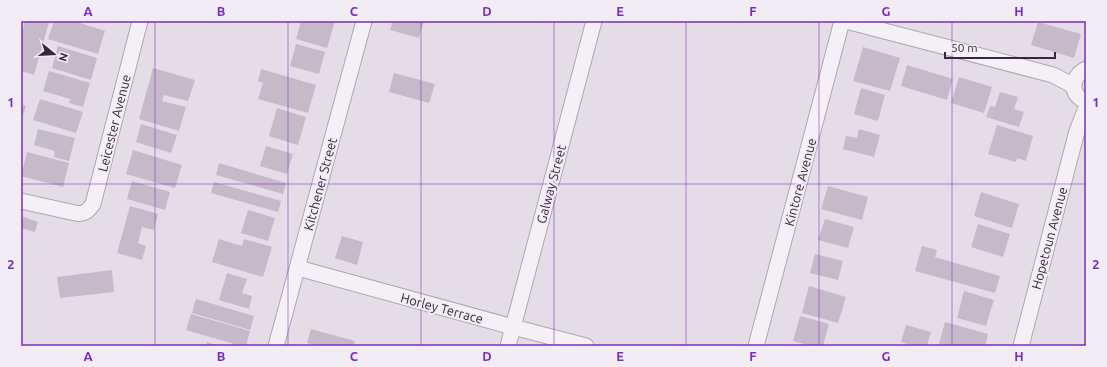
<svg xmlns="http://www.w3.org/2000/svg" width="1107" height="367" font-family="Ubuntu,sans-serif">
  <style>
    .building { fill: #c6baca }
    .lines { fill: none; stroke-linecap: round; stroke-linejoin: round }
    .minor-casing { stroke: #b0a6b4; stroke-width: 17 }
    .minor { stroke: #f4f0f6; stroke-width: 15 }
    .grid { fill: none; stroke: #7b2cbf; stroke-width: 1; stroke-opacity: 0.55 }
    .labels { text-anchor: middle; stroke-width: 4; stroke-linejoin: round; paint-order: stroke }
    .street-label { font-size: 13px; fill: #38263e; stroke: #f2ecf5 }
    .neatline { fill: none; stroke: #7b2cbf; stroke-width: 1.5 }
    .grid-label { font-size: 13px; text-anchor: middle; font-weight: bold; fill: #7b2cbf }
  </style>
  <rect width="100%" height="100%" fill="#e4dde7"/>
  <path class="building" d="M25,21l24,1 -15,53 -13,-4v-36z
    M54,21h20l31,10 -7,23 -50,-15z
    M301,21h34l-8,27 -31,-9z
    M393,21h31l-5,17 -29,-8z
    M1038,22l43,12 -7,24 -43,-13z
    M296,44l29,8 -6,22 -29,-8z
    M58,46l39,12 -6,22 -39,-12z
    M863,47l37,11 -10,33 -37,-10z
    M907,65l46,14 -6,21 -46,-14z
    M153,68l42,12 -7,21 -24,-6 -2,6 24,6 -7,24 -40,-12z
    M261,69l55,16 -8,28 -50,-14 5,-16 -5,-2z
    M49,71l41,12 -7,24 -14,-4 1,-4 -27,-8z
    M394,73l41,11 -6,19 -40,-11z
    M959,77l33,10 -8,26 -33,-10z
    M861,88l24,7 -7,26 -24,-7z
    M1000,92l18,5 -4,12 10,3 -5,15 -33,-10 4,-11 5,1z
    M40,99l43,13 -7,21 -43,-13z
    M21,104l5,2 -5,15z
    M277,108l29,9 -8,28 -29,-9z
    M141,124l36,11 -6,18 -35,-11z
    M997,125l36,11 -7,25 -9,-3 -1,4 -28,-8z
    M38,129l37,9 -6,23 -15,-4 1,-6 -21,-6z
    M859,129l21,6 -6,22 -31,-8 3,-13 11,2z
    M266,146l27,8 -6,20 -27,-8z
    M133,150l49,15 -7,23 -49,-14z
    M27,152l42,11 -6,24 -42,-11z
    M219,163l67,20 -3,11 -67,-19z
    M132,181l38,11 -5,18 -38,-11z
    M214,182l67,19 -3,11 -67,-19z
    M828,186l40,11 -6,23 -41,-11z
    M981,192l38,12 -7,24 -38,-12z
    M130,206l28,8 -4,16 -12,-3 -4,16 8,3 -4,14 -25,-7z
    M248,210l27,8 -7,23 -27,-8z
    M21,216l17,6 -3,10 -14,-4z
    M825,219l29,8 -6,21 -30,-8z
    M978,224l32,10 -7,23 -32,-10z
    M342,236l21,6 -6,23 -22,-7z
    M219,239l23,7 2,-7 28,8 -9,30 -51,-15z
    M922,246l15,4 -2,7 65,19 -5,17 -80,-22z
    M815,254l28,7 -5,19 -28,-7z
    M112,270l2,22 -54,6 -3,-21z
    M227,273l20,6 -5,14 10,3 -3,13 -30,-9z
    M809,286l37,11 -8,26 -36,-10z
    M964,291l30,9 -8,26 -29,-8z
    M196,299l58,17 -4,14 -58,-17z
    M191,314l59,17 -4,15h-5l-55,-16z
    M800,316l29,8 -6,22h-11l-19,-5z
    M945,322l43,12 -3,12h-41l-5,-2z
    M906,325l25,7 -4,14h-18l1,-1 -9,-3z
    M311,329l44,12 -1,5h-35l-12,-3z
    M207,342l13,4h-14z"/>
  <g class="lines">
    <defs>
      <path id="minor" d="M846,21l207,54 21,11
        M1086,69c-15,7 -17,27 0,32
        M21,201l54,12c9,2 13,-2 18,-9l47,-183
        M298,268l215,59 73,19
        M276,346l88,-325
        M508,346l86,-325
        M756,346l86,-325
        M1021,346l56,-215 9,-23"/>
    </defs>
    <use href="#minor" class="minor-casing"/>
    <use href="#minor" class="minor"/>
  </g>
  <path class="grid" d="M155,21v325M288,21v325M421,21v325M554,21v325M686,21v325M819,21v325M952,21v325M21,184h1065"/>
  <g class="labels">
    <g class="street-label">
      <text transform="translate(114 123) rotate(-76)" y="5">Leicester Avenue</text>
      <text transform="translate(800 182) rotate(-75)" y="5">Kintore Avenue</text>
      <text transform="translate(320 184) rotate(-75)" y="5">Kitchener Street</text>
      <text transform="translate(551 184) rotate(-75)" y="5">Galway Street</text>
      <text transform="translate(1049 238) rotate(-75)" y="5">Hopetoun Avenue</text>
      <text transform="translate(442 308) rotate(15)" y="5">Horley Terrace</text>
    </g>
  </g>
  <rect width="1107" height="367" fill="none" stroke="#f2ecf5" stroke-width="44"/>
  <g transform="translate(54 54) rotate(108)" stroke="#f2ecf5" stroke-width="3" paint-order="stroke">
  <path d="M0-3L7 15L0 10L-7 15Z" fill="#38263e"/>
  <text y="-6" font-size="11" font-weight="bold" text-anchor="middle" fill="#38263e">N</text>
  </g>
  <path d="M945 52v6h110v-6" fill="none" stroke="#38263e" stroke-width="2"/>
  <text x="951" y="52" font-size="12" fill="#38263e" stroke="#f2ecf5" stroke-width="3" paint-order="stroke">50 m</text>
  <rect x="22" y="22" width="1063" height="323" class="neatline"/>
  <g class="grid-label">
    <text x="88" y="16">A</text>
    <text x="221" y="16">B</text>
    <text x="354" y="16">C</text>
    <text x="487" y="16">D</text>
    <text x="620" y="16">E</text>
    <text x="753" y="16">F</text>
    <text x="886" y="16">G</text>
    <text x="1019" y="16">H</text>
    <text x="11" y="107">1</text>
    <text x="1096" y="107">1</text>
    <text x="11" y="269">2</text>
    <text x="1096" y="269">2</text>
    <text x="88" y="361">A</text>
    <text x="221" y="361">B</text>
    <text x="354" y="361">C</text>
    <text x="487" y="361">D</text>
    <text x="620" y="361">E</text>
    <text x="753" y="361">F</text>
    <text x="886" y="361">G</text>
    <text x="1019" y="361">H</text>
  </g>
</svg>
